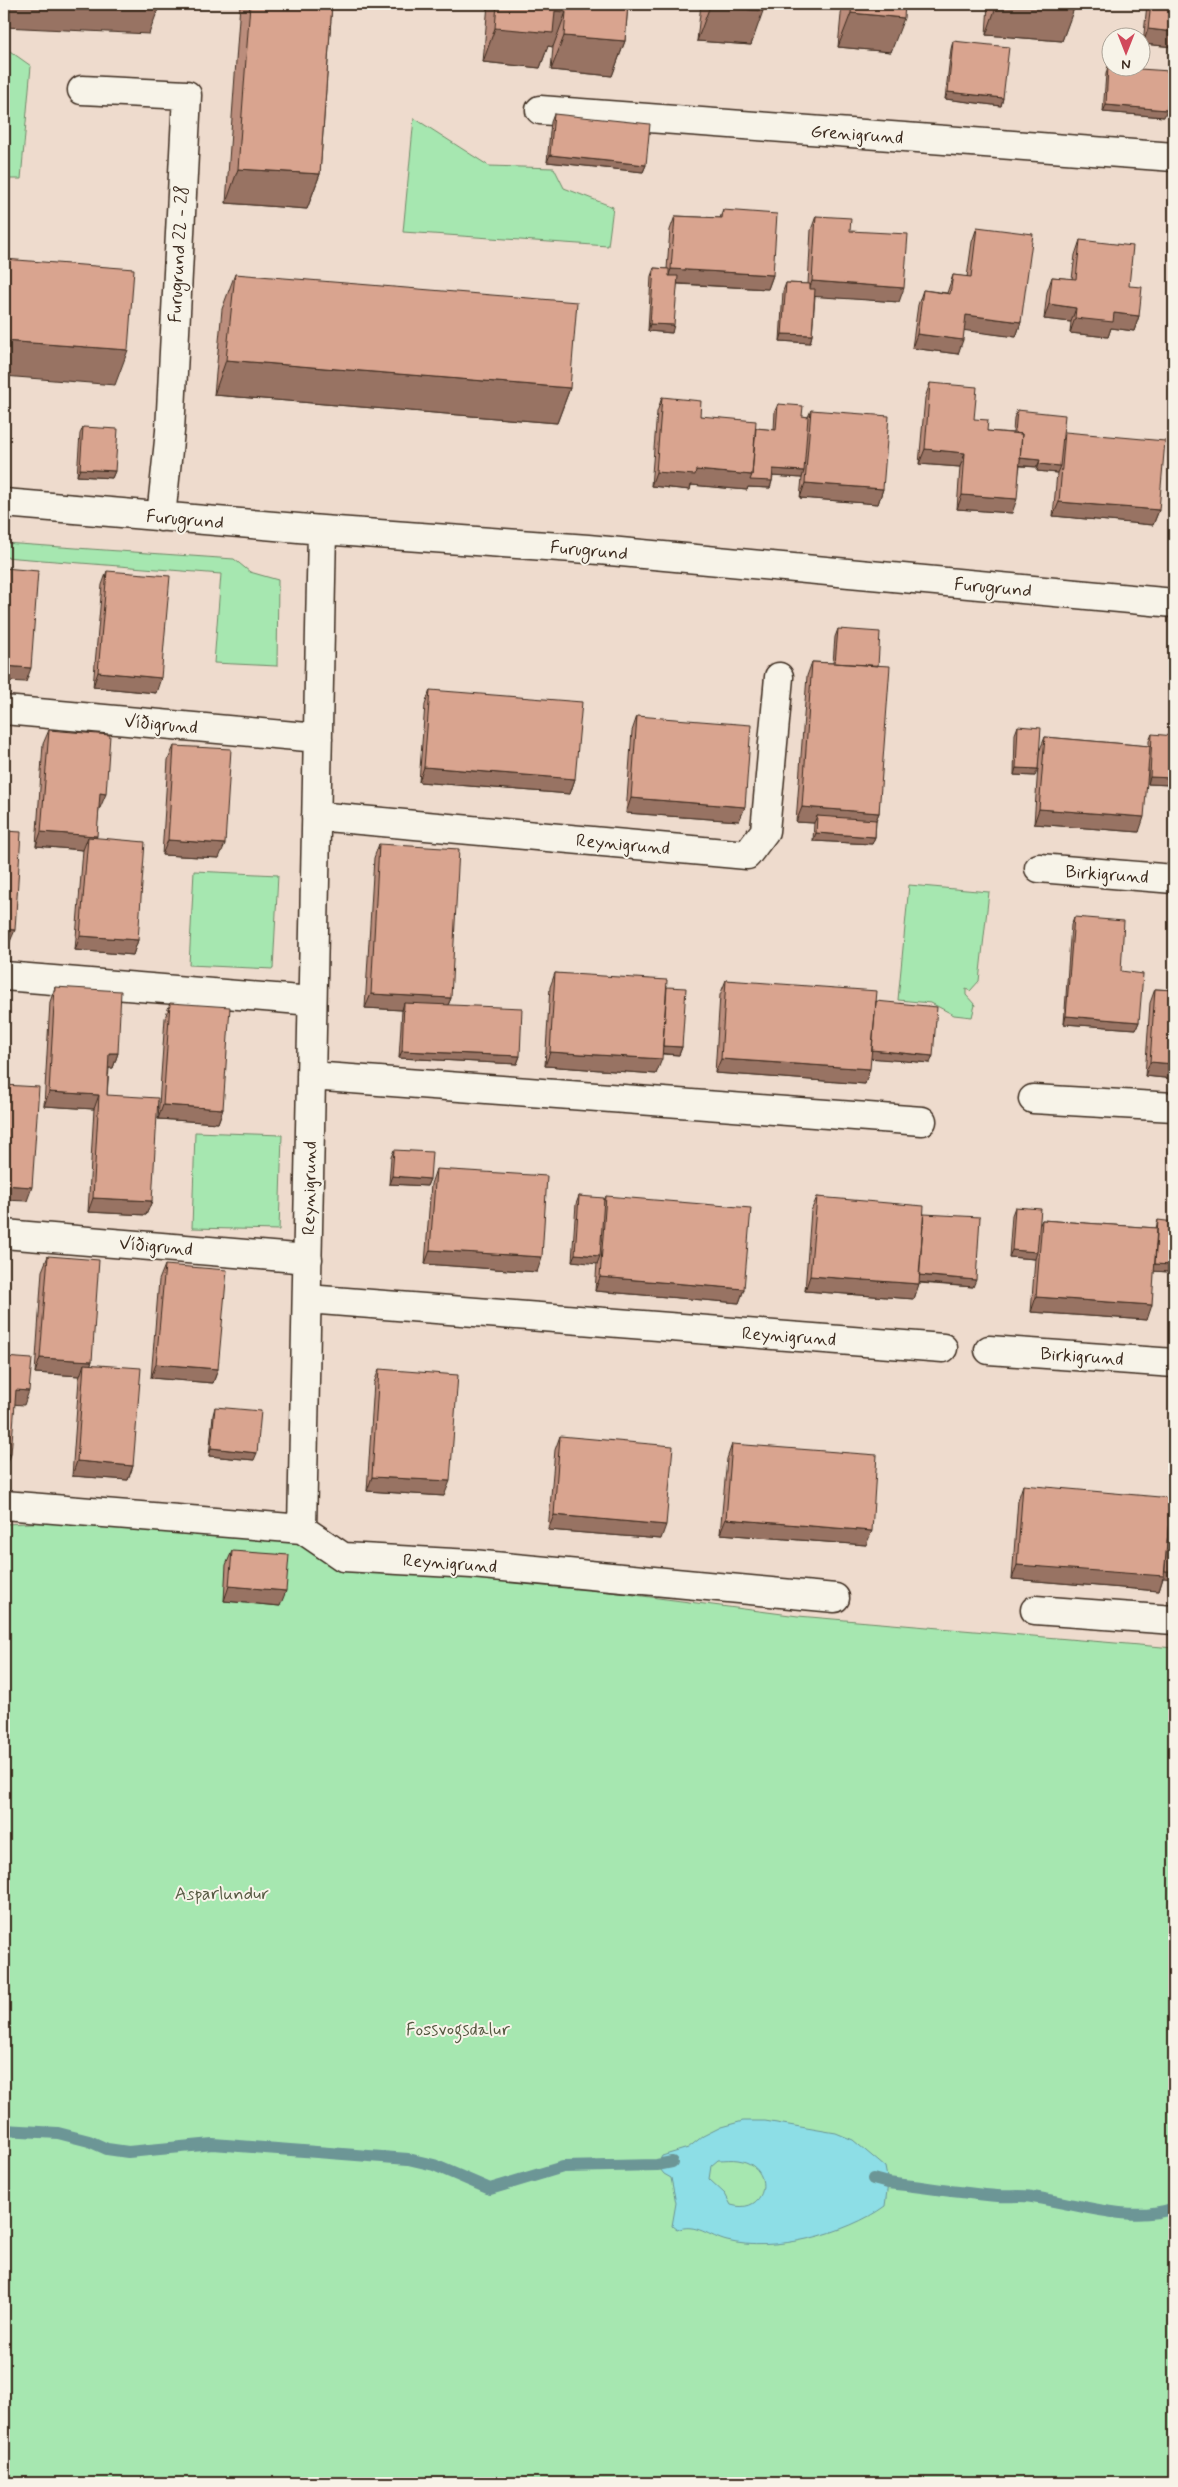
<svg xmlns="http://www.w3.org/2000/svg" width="1178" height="2487" font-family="Mynerve,sans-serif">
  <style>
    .green { fill: #a6e7b0; stroke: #708867 }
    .water { fill: #8ddee6; stroke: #6c9696; fill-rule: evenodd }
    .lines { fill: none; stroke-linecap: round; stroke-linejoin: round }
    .stream { stroke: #6c9696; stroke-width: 12 }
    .street-casing { stroke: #3b2a1e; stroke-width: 31 }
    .street { stroke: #f7f3e8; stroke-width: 28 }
    .wall { fill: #bb8d7b; stroke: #3b2a1e }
    .shaded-wall { fill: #987364; stroke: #3b2a1e }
    .building { fill: #d9a48f; stroke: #3b2a1e }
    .labels { text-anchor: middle; stroke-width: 4; stroke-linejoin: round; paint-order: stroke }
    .street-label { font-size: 18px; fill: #3b2a1e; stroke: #f7f3e8 }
    .park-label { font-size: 18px; fill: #565942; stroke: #f7f3e8 }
  </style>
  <rect width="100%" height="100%" fill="#eedbcd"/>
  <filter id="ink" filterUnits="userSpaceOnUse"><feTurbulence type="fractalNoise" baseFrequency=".02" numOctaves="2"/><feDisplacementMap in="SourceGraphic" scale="10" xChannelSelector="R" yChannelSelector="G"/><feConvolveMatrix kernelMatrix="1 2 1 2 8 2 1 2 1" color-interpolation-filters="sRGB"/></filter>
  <g filter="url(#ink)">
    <path class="green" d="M4,49h3l24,17 -10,113h-17z
      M414,118l75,48 65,2 10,20 49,19 -5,39 -205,-14z
      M4,543l230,16 16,13 28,8 -1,86 -63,-3 7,-89 -217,-17z
      M194,871l84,4 -5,94 -84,-4z
      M909,885l80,7 -10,89 -9,10 -4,-2v6l9,10 -3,12 -18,-2 -23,-12 -33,-3z
      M195,1132l87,3 -3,95 -87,-2z
      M161,1518l131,12 86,32 420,54 376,32v835h-1170v-959z"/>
    <path class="water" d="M743,2121h22l71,12 17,7 32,27 3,16 -3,23c-38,28 -112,47 -158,35 -17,-4 -32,-19 -50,-11l-5,-4 4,-23 -5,-25 -7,-4 -7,-9 5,-9 26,-8 15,-12 18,-9zM718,2160c7,0 14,-1 20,0 38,6 30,56 -7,45l-6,-11 -16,-15 2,-13z"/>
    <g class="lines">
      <path class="stream" d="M4,2130l54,3 31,8 18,8 21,3 85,-8 195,15 26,6 56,24 73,-22 94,-2 15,-3
        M873,2179l15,4c36,4 73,10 109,13 12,1 23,-1 35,1 43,6 99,27 142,11"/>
      <defs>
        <path id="street" d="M82,90l105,5 -17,336 -9,86
          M540,110l634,47
          M4,503l318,27 266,19 586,54
          M4,710l314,28
          M316,816l431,39 18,-24 14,-154
          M1039,868l135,11
          M4,976l308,25
          M311,1076l611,45
          M1033,1099l141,8
          M4,1234l304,25
          M307,1299l636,49
          M989,1350l185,13
          M4,1505l298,24 41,28 129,7 363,34
          M302,1529l20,-999
          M1035,1610l139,10"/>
      </defs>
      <use href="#street" class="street-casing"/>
      <use href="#street" class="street"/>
    </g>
    <path class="wall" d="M240,4h92l-12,170 -13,35 -81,-6z
      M488,4h140l-3,37 -13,35 -61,-6 2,-23 -5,-1 -8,22 -57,-6z
      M701,4h63l-13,41 -54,-4z
      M842,4h63l-14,48 -53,-5z
      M988,4h87l-13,37 -76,-6z
      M1147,4h27v43l-31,-3z
      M953,41l50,57 -2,8 -56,-7 6,-50z
      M1108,66l56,51 -61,-5 3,-38z
      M554,114l92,51 -3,7 -96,-10 4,-40z
      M723,210l50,65 -5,14 -91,-5 -5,49 -24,-2 3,-55 3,-8 13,1 3,-39 5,-14 45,2z
      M816,216l34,15 49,71 -84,-6 -3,39 -2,8 -30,-2 3,-50 3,-8 22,1 3,-54z
      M977,227l44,95 -5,15 -52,-7 -6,24 -46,-6 6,-43 5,-15 24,3 6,-18 14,2 5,-35z
      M1080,240l49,46 10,30 -5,15 -23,-3 -3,9 -38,-4 1,-11 -27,-3 3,-27 5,-15 20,2 3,-24z
      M235,274l335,114 -13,35 -343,-28 8,-86z
      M930,383l44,36 13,12 26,2 1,-15 3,-8 46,27 2,-5 94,78 -6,15 -100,-9 4,-43 -20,-2v-4l-17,-1 -8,47 -55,-4 3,-42 -41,-3 6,-66z
      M662,397l38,19 56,12 18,2 1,-19 3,-7 24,12 6,1 3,-7 72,79 -5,15 -78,-6 2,-20 -29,-2 -1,5 -2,7 -22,-1 -1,3 -56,-5 -1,5 -39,-4 6,-74z
      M83,427l32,44 -3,7 -35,-2 3,-42z
      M107,571l49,122 -63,-6 9,-102z
      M838,629l40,37 1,147 -3,7 -1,17 -3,7 -59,-3 1,-18 -18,-1 11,-146 5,-14 21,1 2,-26z
      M430,690l145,89 -5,15 -151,-12 6,-77z
      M637,716l108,91 -6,14 -113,-8 6,-82z
      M1018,726l17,50 -21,-1 1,-41z
      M49,730l51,78h-1l-3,30 42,102 -5,15 -58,-5 8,-100 -47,-4 7,-102z
      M1152,734l18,51 -22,-1v-23l-9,71 -105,-8 5,-72 6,-15 104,9v-5z
      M174,746l45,112 -57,-3 6,-95z
      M379,844l72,154 -3,7 72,51 -3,8 -118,-6 3,-48 -37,-2 9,-150z
      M1074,917l47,54 18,51 -3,7 -72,-5 7,-99z
      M555,973l112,14 15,60 -3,8 -17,-1 -6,20 -111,-8 5,-79z
      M726,980l150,21 54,62 -59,-5 -6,26 -150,-11 5,-78z
      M55,987l63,66 -5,15h-4l-2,27 45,106 -6,14 -58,-3 6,-103 -50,-3 6,-104z
      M1155,989l19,1v89l-29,-3 5,-73z
      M170,1003l53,106 -5,14 -60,-4 7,-101z
      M394,1150l36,29 -3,7 -38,-2 2,-27z
      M436,1169l101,103 -112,-8 6,-80z
      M579,1196l24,7 3,-7 138,93 -5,14 -144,-12 2,-28 -25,-2 4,-57z
      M817,1197l107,17 49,73 -54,-4 -5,16 -109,-8 6,-80z
      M1015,1207l24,19 3,-6 114,8 2,-8 14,45 -3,7 -15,-1 -7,49 -116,-8 4,-53 -26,-2 3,-42z
      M48,1256l44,105 -2,4 43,101 -5,14 -56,-4 7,-97 1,-3 -45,-3 7,-102z
      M165,1265l53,104 -5,14 -62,-5 8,-98z
      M379,1369l65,127 -77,-5 7,-108z
      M215,1407l39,53 -45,-4 4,-41z
      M560,1436l101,103 -113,-9 7,-80z
      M732,1444l134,101 -146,-11 7,-75z
      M1023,1485l140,93 -4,13 -147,-12 6,-79z
      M232,1551l48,55 -56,-5 2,-36z"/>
    <path class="shaded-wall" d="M4,4h156l-11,30 -145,-7z
      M997,4h45l33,2 -13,35 -76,-6z
      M710,6l53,5 -12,34 -54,-4z
      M555,11l11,1 -13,35 -5,-1 -8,22 -57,-6 12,-34z
      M851,13l53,5 -13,34 -53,-5z
      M1148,29l26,3v15l-31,-3z
      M564,36l61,5 -13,35 -61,-6z
      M948,92l55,6 -2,8 -56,-7z
      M1106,105l61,5 -3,7 -61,-5z
      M550,155l96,10 -3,7 -96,-10z
      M238,169l82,5 -13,35 -81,-6z
      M671,269l102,6 -5,14 -102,-6z
      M812,281l92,7 -5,14 -92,-6z
      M1049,304l27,4 -5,14 -27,-3z
      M1114,313l25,3 -5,15 -23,-3 -3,9 -38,-4 5,-15z
      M966,315l55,7 -5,15 -55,-7z
      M650,324l24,1 -2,8 -24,-2z
      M782,334l30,1 -2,8 -30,-2z
      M917,334l46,6 -5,14 -46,-6z
      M4,341l124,9 -13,35 -111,-9z
      M226,360l344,28 -13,35 -343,-28z
      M925,449l40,4 -5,14 -41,-3z
      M1018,458l22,2 -3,7 -22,-2z
      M1039,464l21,2 -3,7 -20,-2z
      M80,469l35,2 -3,7 -35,-2z
      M773,469l31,2 -2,7 -31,-2z
      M696,470l56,5 20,6 -2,7 -22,-1 -1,3 -56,-5 -1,5 -39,-4 5,-14z
      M805,483l78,6 -5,15 -78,-6z
      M962,495l55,4 -5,14 -55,-4z
      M1059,502l100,8 -6,15 -100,-9z
      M4,666l27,2 -5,14 -22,-1z
      M98,672l63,6 -5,15 -63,-6z
      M424,767l151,12 -5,15 -151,-12z
      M1016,768l22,1 -3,7 -21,-1z
      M1150,777l23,1 -3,7 -22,-1z
      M100,793l6,1 -6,14h-5z
      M631,798l114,9 -6,14 -113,-8z
      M802,807l77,6 -6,14 -56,-11 -3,7 -18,-1z
      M1039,809l105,8 -5,15 -105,-8z
      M41,832l56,4 -5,14 -4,-13 -5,13 -47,-4z
      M816,833l59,4 -3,7 -59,-3z
      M168,840l57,4 -6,14 -57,-3z
      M4,929l11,1 -6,14h-5z
      M80,936l58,4 -5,15 -58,-5z
      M371,994l80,4 -6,14 -41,-9 -2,7 -37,-2z
      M1066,1016l73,6 -3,7 -72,-5z
      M660,1046l22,1 -3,8 -21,-2z
      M870,1050l63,6 -3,7 -63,-5z
      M402,1051l118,5 -3,8 -118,-6z
      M550,1052l112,7 -6,15 -111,-8z
      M109,1053h9l-5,15h-9z
      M721,1059l149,10 -5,15 -150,-11z
      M1150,1062l24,2v15l-29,-3z
      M49,1092l50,3 -5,14 -50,-3z
      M163,1105l60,4 -5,14 -60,-4z
      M392,1176l38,3 -3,7 -38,-2z
      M4,1185l28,2 -5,14 -23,-1z
      M93,1198l59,3 -6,14 -58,-3z
      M430,1250l112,7 -5,15 -112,-8z
      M1012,1250l25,2 -2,7 -26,-2z
      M575,1254l25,2 -3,8 -25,-3z
      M1154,1264l18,1 -3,7 -18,-1z
      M917,1275l59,5 -3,7 -58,-5z
      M810,1276l109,8 -5,15 -109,-8z
      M600,1277l144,12 -5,14 -144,-12z
      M1036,1297l116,8 -5,15 -116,-8z
      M40,1358l52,3 -6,15 -2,-12 -4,12 -45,-3z
      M156,1364l62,5 -5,14 -62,-5z
      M16,1390l13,1 -5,14 -13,-1z
      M211,1448l46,5 -3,7 -45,-4z
      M4,1454h7l-5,15h-2z
      M77,1461l56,5 -5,14 -56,-4z
      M372,1477l78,4 -6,15 -77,-5z
      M554,1515l112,10 -5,14 -113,-9z
      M726,1519l146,12 -6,14 -146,-11z
      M1017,1565l157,6v8l-11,-1 -4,13 -147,-12z
      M229,1586l57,5 -6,15 -56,-5z"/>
    <path class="building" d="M250,4h82l-12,170 -82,-5z
      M497,4h131l-3,37 -61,-5 2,-24 -11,-1 -2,22 -58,-5z
      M710,4h54l-1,7 -53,-5z
      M852,4h53l-1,14 -53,-5z
      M1042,4h33v2z
      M1151,4h23v28l-26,-3z
      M953,41l56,6 -6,51 -55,-6z
      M1108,66h2v2h14l46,3 -3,39 -61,-5z
      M554,114l96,10 -4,41 -96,-10z
      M723,210l54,4 -4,61 -102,-6 4,-53 47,2z
      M816,216l35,2 -1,13 58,3 -4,54 -92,-7z
      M977,227l56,7 -12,88 -55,-7 -3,25 -46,-6 6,-44 27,4 3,-19 18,2z
      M1080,240l53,6 -4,40 13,1 -3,29 -25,-3 -1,9 -38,-4 1,-10 -27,-4 3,-27 24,2z
      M4,259l130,10 -6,81 -124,-9z
      M654,268l15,1v7h9l-4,49 -24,-1z
      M235,274l342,28 -7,86 -344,-28z
      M786,283l24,1v5h5l-3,46 -30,-1z
      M930,383l47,4 -3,32 14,1 -1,11 35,3 -5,65 -55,-4 3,-42 -40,-4z
      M662,397l39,4 -1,15 56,5 -4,54 -56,-5 -1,5 -39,-3z
      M778,404l25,2 -1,10 6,1 -4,54 -31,-2 -1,12 -22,-1 2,-5 4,-47 20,2z
      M811,410l78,6 -6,73 -78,-6z
      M1017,410l48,5 -5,51 -21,-2 1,-4 -20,-2 2,-24 -7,-1z
      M83,427l35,2 -3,42 -35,-2z
      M1065,432l100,9 -6,69 -100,-8z
      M4,568l34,3 -7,97 -27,-2z
      M107,571l63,5 -9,102 -63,-6z
      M838,629l42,3 -2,34 -43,-3z
      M812,662l78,4 -11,147 -77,-6z
      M430,690l152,12 -7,77 -151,-12z
      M637,716l114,9 -6,82 -114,-9z
      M1018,726l23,2 -3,41 -22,-1z
      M49,730l61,5 -4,59 -6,-1 -3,43 -56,-4z
      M1152,734l22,2v28l-1,14 -23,-1z
      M1045,737l105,9 -6,71 -105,-8z
      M174,746l57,3 -6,95 -57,-4z
      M817,816l59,4 -1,17 -59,-4z
      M4,831l17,1 -6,98 -11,-1z
      M88,837l57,5 -7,98 -58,-4z
      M379,844l80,5 -8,149 -80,-4z
      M1074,917l50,4 -3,50 22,3 -4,48 -73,-6z
      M555,973l112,7 -5,79 -112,-7z
      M726,980l151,11 -7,78 -149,-10z
      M55,987l66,4 -3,62h-9l-2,42 51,3 -6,103 -59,-3 6,-103 -50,-3z
      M667,987l19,1 -4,59 -19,-1z
      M1155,989l19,1v74l-24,-2z
      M876,1001l61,6 -4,49 -61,-6z
      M170,1003l60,4 -7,102 -60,-4z
      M404,1003l118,5 -2,48 -118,-5z
      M4,1085l35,2 -7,100 -28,-2z
      M394,1150l38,2 -2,27 -38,-3z
      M436,1169l111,7 -5,81 -112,-7z
      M579,1196l25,2 -4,58 -25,-2z
      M606,1196l145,12 -7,81 -144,-12z
      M817,1197l107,9 -5,78 -109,-8z
      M1015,1207l26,2 -4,43 -25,-2z
      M924,1214l56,3 -4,63 -57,-5z
      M1042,1220l115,8 -5,77 -116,-8z
      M1158,1220l16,2v21l-2,22 -17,-1z
      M48,1256l51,4 -7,101 -52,-3z
      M165,1265l62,5 -9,99 -62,-5z
      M4,1357l28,2 -3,32 -13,-1 -5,64h-7z
      M84,1364l57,4 -8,98 -56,-5z
      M379,1369l79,6 -8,106 -78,-4z
      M215,1407l46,4 -4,42 -46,-5z
      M560,1436l113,10 -7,79 -112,-10z
      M732,1444l145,11 -5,76 -146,-12z
      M1023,1485l148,13 -7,78 -147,-11z
      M1170,1505h4v66h-9z
      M232,1551l57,4 -3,36 -57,-5z"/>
  </g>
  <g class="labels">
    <g class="street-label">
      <text transform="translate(857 134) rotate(4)" y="6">Grenigrund</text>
      <text transform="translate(178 254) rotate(-87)" y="6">Furugrund 22 - 28</text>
      <text transform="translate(185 519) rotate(5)" y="6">Furugrund</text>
      <text transform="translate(589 550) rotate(5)" y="6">Furugrund</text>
      <text transform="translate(993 587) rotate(5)" y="6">Furugrund</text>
      <text transform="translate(161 724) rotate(5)" y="6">Víðigrund</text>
      <text transform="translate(623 844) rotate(5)" y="6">Reynigrund</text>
      <text transform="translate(1107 874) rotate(4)" y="6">Birkigrund</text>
      <text transform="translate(309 1188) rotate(-89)" y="6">Reynigrund</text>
      <text transform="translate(156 1246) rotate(5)" y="6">Víðigrund</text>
      <text transform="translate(789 1336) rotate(4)" y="6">Reynigrund</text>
      <text transform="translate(1082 1356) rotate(4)" y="6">Birkigrund</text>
      <text transform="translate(450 1563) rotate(4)" y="6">Reynigrund</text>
    </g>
    <g class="park-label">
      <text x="222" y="1899">Asparlundur</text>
      <text x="458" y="2035">Fossvogsdalur</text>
    </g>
  </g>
  <rect width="1178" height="2487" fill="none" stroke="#f7f3e8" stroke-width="20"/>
  <rect x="10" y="10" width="1158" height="2467" fill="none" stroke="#3b2a1e" stroke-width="2" filter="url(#ink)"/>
  <g transform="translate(1126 52) rotate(180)"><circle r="24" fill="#f7f3e8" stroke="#aca397"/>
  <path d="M0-4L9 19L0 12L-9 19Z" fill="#d1495b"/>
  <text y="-8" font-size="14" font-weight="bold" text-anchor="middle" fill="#3b2a1e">N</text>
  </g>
</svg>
